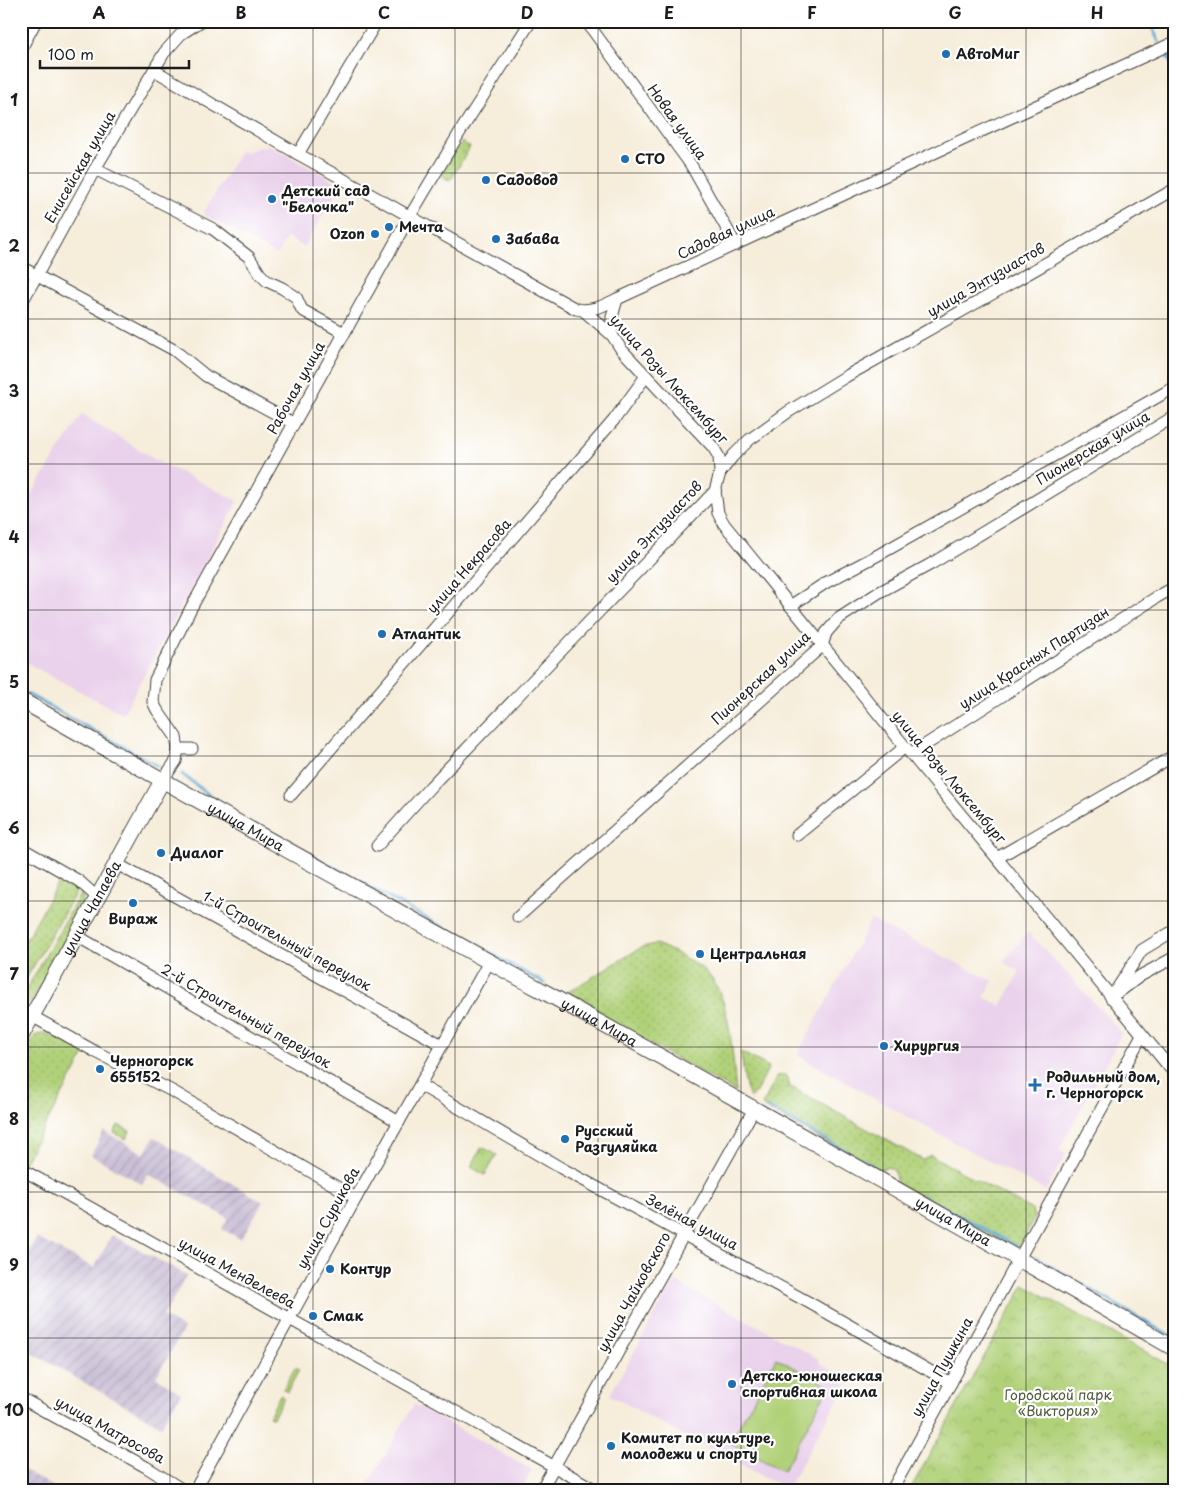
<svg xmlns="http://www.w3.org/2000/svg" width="1196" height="1511" viewBox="0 0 1196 1511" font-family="'Playpen Sans',sans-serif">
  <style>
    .built { fill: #ead1ec }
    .industrial { fill: url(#industrial-furrows) }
    .grass { fill: url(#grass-dots); stroke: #66764a }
    .park { fill: url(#park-crowns); stroke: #66764a }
    .pitch { fill: #b1d179; stroke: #66764a }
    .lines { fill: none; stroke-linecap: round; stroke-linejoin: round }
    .stream { stroke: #60a7d6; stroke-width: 3 }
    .street-casing { stroke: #3d3b38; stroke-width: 13 }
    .secondary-casing { stroke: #3d3b38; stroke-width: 17 }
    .street { stroke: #fff; stroke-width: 11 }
    .secondary { stroke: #fff; stroke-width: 15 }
    .grid { fill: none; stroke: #1c1c1c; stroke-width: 1; stroke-opacity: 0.55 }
    .poi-dot { fill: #1f6fb2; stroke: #fff; stroke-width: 2 }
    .labels { text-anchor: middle; stroke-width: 4.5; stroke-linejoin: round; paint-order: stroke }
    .poi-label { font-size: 14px; font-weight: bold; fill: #1c1c1c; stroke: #fff; text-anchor: start }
    .street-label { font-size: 14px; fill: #1c1c1c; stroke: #fff }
    .park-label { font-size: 14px; fill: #505b3d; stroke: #fff }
    .neatline { fill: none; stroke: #1c1c1c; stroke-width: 2 }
    .grid-label { font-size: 16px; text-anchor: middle; font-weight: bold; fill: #1c1c1c }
  </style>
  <defs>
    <pattern id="industrial-furrows" width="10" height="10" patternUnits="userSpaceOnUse" patternTransform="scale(1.25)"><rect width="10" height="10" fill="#cabfd6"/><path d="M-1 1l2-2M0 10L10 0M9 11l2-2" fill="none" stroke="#ada4b7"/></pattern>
    <pattern id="grass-dots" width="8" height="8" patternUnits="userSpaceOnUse" patternTransform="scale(1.25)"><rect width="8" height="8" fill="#b1d179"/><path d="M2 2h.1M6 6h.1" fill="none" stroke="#98b368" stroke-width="1.8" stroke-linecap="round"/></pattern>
    <pattern id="park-crowns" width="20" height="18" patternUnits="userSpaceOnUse" patternTransform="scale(1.25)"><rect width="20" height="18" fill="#b1d179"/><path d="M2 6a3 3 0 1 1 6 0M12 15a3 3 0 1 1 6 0" fill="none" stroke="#98b368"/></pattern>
  </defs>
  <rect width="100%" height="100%" fill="#fff"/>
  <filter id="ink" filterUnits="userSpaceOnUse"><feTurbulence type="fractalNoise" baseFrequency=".02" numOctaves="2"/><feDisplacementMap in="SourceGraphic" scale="10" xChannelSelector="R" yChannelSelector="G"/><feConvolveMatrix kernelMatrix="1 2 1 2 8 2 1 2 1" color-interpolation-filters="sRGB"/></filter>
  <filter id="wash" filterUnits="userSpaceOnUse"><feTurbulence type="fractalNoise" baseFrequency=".0096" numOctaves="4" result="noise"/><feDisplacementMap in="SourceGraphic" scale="20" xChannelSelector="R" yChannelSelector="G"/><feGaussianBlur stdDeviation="1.12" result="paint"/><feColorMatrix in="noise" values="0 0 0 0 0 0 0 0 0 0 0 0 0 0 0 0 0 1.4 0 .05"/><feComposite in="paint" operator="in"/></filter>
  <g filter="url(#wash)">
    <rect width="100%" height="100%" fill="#f6edda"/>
    <g class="built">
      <path d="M268 145 341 185 304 247 287 237 277 255 203 214 240 151 245 152Z"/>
      <path d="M82 414 157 461 238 501 123 714 36 668 21 659V536L28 525 21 517V511Z"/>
      <path d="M871 920 993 981 984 997 1001 1006 1020 971 1003 962 1028 932 1122 1033 1059 1150 1066 1154 1046 1191 944 1137 797 1055Z"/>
      <path d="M674 1281 819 1359V1362L849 1380 787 1489 668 1427 610 1395Z"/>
      <path d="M414 1404 532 1470 521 1490H365Z"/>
    </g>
    <g class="industrial">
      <path d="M104 1131 144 1154 154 1137 263 1202 241 1239 222 1229 228 1218 148 1174 142 1184 91 1155Z"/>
      <path d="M112 1235 187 1275 163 1316 184 1329 156 1377 181 1393 161 1426 21 1347V1265L37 1238 94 1268Z"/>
      <path d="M21 1468 59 1490H21Z"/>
    </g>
    <g class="grass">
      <path d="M462 142 470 147 452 178 448 180 445 178 442 174 445 166Z"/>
      <path d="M61 877 79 887 21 988V949Z"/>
      <path d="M82 891 84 906 83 912 32 1001 26 1005 21 1002V999Z"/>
      <path d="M656 944C669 949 696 962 706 972 732 997 732 1057 736 1092L563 995 642 947Z"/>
      <path d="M44 1033 65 1040 86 1052 23 1165 21 1164V1057L34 1036Z"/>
      <path d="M741 1052 769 1067 755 1094 750 1098 745 1083Z"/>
      <path d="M786 1075 789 1086 923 1160 930 1155 1032 1210 1034 1217 1033 1220 1018 1250 897 1184 894 1170 888 1167 875 1170 762 1106 777 1076Z"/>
      <path d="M295 1368 299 1370 287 1392 283 1389Z"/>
      <path d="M280 1395 284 1397 273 1418 269 1416Z"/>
    </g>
    <g class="park">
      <path d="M118 1125 130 1131 126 1139 114 1133Z"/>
      <path d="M482 1147 497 1155 485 1175 471 1167Z"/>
      <path d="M1024 1285 1175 1368V1490H910Z"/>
    </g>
    <path class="pitch" d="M776 1358 829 1386 783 1471 730 1443Z"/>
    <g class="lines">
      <g class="stream">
        <path d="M1149 21 1159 42"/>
        <path d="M1166 54 1171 63"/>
        <path d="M27 694 158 766"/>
        <path d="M182 774 222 805"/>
        <path d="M282 839 544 983"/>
        <path d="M769 1108 873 1166"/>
        <path d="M922 1196 1017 1246"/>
        <path d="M1036 1258 1175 1339"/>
      </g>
    </g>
  </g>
  <g filter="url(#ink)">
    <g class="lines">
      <g class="street-casing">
        <g id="street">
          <path d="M586 21 691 165 736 245"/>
          <path d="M21 49 36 21"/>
          <path d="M154 70 298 154 576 309C591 312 603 306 617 299L1175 42"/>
          <path d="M298 154 377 21"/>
          <path d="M95 169 213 229 249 257 260 274 267 281 282 288 296 297 302 310 344 333"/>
          <path d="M21 267 174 350 206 376 293 423"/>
          <path d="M21 304 95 169 164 53 181 34 201 21"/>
          <path d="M584 311 612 335 621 349 713 447 719 457 720 473"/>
          <path d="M612 335V317L617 299"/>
          <path d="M715 491 718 513 724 524 911 754 1175 1074"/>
          <path d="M790 606 827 582 880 554 1175 387"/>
          <path d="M178 749H192"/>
          <path d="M911 754 1157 597 1175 587"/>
          <path d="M162 781 176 761 178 749 176 737 157 710 153 702 155 680 191 608 407 221 460 132 531 21"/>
          <path d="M291 795 614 420 646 376"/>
          <path d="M797 835 905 747"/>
          <path d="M377 846 431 786 715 491 720 473 733 456 749 440 788 412 845 377 1022 277 1175 189"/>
          <path d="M21 848 79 881 98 898"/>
          <path d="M997 858 1175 755"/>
          <path d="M117 864 442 1045"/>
          <path d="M518 917 822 646 826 633 838 619 878 593 931 564 1175 416"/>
          <path d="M77 936 399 1122"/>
          <path d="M1119 992 1140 976 1175 957"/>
          <path d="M1111 998 1142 950 1175 930"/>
          <path d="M21 1010 96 1052 174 1092 356 1198"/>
          <path d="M420 1085 561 1168 808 1302 951 1383"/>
          <path d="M21 1169 596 1490"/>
          <path d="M21 1398 146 1467 183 1490"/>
          <path d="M195 1490 356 1198 489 962"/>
          <path d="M541 1490 754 1109"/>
          <path d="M892 1490 1142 1035"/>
        </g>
      </g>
      <g class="secondary-casing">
        <g id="secondary">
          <path id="s1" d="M21 700C196 800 373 898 550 995 759 1111 968 1229 1175 1349"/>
          <path id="s2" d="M21 1036 162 781"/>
        </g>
      </g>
      <use href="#street" class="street"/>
      <use href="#secondary" class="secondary"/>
    </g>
  </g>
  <path class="grid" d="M170 21V1490M313 21V1490M455 21V1490M598 21V1490M741 21V1490M883 21V1490M1026 21V1490M21 173H1175M21 319H1175M21 464H1175M21 610H1175M21 756H1175M21 901H1175M21 1047H1175M21 1192H1175M21 1338H1175"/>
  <g class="poi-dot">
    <circle cx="946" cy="54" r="5"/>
    <circle cx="625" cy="159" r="5"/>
    <circle cx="486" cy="180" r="5"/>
    <circle cx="272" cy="199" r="5"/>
    <circle cx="389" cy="227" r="5"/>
    <circle cx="375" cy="234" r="5"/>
    <circle cx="496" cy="239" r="5"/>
    <circle cx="382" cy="634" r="5"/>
    <circle cx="161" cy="853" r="5"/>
    <circle cx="133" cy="903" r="5"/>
    <circle cx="700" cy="954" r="5"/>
    <circle cx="884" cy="1046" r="5"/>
    <circle cx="100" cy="1069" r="5"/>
    <path d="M1032.5 1077.5h5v5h5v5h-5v5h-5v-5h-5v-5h5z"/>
    <circle cx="565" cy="1139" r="5"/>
    <circle cx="330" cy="1269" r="5"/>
    <circle cx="313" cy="1316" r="5"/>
    <circle cx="732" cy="1384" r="5"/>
    <circle cx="611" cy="1446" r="5"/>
  </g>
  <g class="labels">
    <g class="poi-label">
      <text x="956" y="59">АвтоМиг</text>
      <text x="635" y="164">СТО</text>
      <text x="496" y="185">Садовод</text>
      <text x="282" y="196">Детский сад<tspan x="282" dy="16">"Белочка"</tspan></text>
      <text x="399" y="232">Мечта</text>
      <text x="365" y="239" text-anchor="end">Ozon</text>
      <text x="506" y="244">Забава</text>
      <text x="392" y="639">Атлантик</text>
      <text x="171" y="858">Диалог</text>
      <text x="133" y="924" text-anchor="middle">Вираж</text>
      <text x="710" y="959">Центральная</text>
      <text x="894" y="1051">Хирургия</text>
      <text x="110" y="1066">Черногорск<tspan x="110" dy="16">655152</tspan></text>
      <text x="1046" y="1082">Родильный дом,<tspan x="1046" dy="16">г. Черногорск</tspan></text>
      <text x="575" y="1136">Русский<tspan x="575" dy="16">Разгуляйка</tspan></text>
      <text x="340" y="1274">Контур</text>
      <text x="323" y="1321">Смак</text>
      <text x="742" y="1381">Детско-юношеская<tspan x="742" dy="16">спортивная школа</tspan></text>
      <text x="621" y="1443">Комитет по культуре,<tspan x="621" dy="16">молодежи и спорту</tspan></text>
    </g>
    <g class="street-label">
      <text transform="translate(677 122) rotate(54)" y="5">Новая улица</text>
      <text transform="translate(80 167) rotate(-60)" y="5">Енисейская улица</text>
      <text transform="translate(726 233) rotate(-25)" y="5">Садовая улица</text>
      <text transform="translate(986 280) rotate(-30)" y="5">улица Энтузиастов</text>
      <text transform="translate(669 379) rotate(48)" y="5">улица Розы Люксембург</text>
      <text transform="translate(296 388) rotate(-61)" y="5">Рабочая улица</text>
      <text transform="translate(1093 448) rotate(-31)" y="5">Пионерская улица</text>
      <text transform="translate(654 532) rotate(-47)" y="5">улица Энтузиастов</text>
      <text transform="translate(469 566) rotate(-49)" y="5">улица Некрасова</text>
      <text transform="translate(1034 658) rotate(-33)" y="5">улица Красных Партизан</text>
      <text transform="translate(761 678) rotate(-43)" y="5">Пионерская улица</text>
      <text transform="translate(949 777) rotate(50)" y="5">улица Розы Люксембург</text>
      <text dy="5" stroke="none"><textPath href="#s1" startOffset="258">улица Мира</textPath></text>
      <text dy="5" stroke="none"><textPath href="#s2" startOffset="146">улица Чапаева</textPath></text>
      <text transform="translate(287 941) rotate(29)" y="5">1-й Строительный переулок</text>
      <text transform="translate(246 1016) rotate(30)" y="5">2-й Строительный переулок</text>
      <text dy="5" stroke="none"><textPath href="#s1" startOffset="662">улица Мира</textPath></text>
      <text transform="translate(328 1218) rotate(-61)" y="5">улица Сурикова</text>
      <text dy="5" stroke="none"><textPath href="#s1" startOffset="1068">улица Мира</textPath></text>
      <text transform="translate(692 1222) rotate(28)" y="5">Зелёная улица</text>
      <text transform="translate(237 1273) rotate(29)" y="5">улица Менделеева</text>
      <text transform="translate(634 1292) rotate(-61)" y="5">улица Чайковского</text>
      <text transform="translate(942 1367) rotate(-61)" y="5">улица Пушкина</text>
      <text transform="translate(110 1430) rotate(29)" y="5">улица Матросова</text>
    </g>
    <g class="park-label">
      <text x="1058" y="1400">Городской парк<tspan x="1058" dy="16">«Виктория»</tspan></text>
    </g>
  </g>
  <rect width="1196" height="1511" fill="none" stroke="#fff" stroke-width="55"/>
  <path d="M40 60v8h149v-8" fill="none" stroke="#1c1c1c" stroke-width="2.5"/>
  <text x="48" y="60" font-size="15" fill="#1c1c1c" stroke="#ffffff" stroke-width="4" paint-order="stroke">100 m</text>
  <rect x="28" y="28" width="1140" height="1456" class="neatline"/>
  <g class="grid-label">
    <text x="99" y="19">A</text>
    <text x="241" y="19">B</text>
    <text x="384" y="19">C</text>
    <text x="527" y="19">D</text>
    <text x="669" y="19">E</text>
    <text x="812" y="19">F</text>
    <text x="955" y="19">G</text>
    <text x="1097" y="19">H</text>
    <text x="14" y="106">1</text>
    <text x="14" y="252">2</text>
    <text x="14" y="397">3</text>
    <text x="14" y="543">4</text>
    <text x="14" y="688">5</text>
    <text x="14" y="834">6</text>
    <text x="14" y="980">7</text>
    <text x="14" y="1125">8</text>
    <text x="14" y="1271">9</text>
    <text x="14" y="1416">10</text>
  </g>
</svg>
